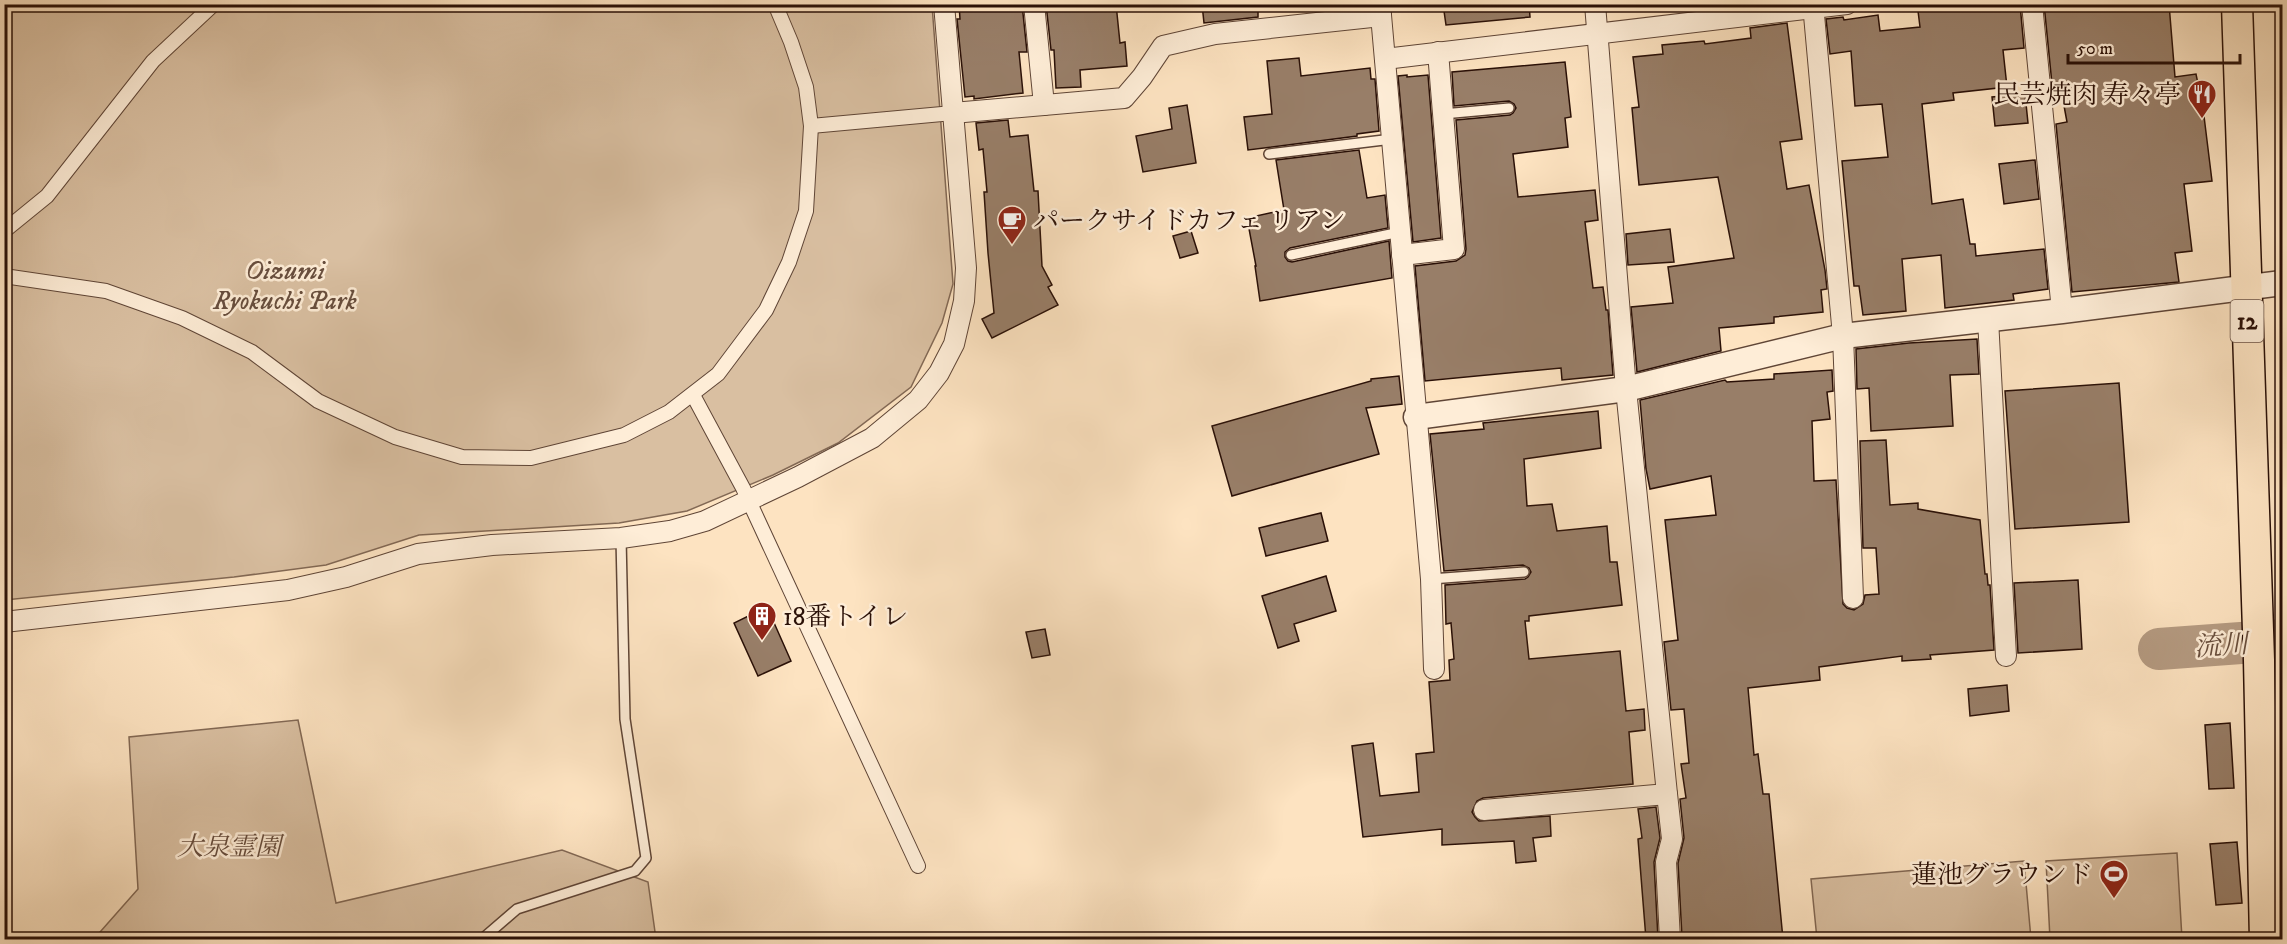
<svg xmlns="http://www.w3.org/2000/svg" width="2287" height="944" viewBox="0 0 2287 944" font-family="'IM FELL DW Pica','Noto Serif JP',serif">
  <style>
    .green { fill: #d9bfa1; stroke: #826854; stroke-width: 1.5 }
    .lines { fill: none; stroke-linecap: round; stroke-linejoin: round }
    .river { stroke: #b59b82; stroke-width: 42 }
    .building { fill: #987e68; stroke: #2a1007; stroke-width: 1.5 }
    .service-casing { stroke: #5f4536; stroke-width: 12 }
    .pedestrian-casing { stroke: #5f4536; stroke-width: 16 }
    .minor-casing { stroke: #5f4536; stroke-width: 22 }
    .tertiary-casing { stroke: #5f4536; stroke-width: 27 }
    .primary-casing { stroke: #2a1007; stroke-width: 33 }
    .service { stroke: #feedd7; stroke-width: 9 }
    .pedestrian { stroke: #feedd7; stroke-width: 14 }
    .minor { stroke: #feedd7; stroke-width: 20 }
    .tertiary { stroke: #feedd7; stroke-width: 24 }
    .primary { stroke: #fde3c1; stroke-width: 30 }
    .labels { text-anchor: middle; stroke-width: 5; stroke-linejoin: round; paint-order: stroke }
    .shield { fill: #feedd7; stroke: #6a5245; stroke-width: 1.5 }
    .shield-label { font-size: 24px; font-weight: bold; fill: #2a1007 }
    .poi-label { font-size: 26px; fill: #2a1007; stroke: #feedd7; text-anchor: end }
    .park-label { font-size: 26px; font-style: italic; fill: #674d3d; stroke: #feedd7 }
    .water-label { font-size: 27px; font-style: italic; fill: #694f3e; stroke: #feedd7 }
  </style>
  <rect width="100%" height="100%" fill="#fde3c1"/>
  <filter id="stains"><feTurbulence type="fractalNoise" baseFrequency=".00333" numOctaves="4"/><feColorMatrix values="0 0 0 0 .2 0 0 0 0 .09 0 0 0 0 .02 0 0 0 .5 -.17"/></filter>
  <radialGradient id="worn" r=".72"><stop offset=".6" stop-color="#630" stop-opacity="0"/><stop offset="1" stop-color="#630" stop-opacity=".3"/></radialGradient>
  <g class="green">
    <path d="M4 5H932L953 284 942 323 911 387 838 443 773 475 687 511 619 523 419 535 326 565 234 577 5 600Z"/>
    <path d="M298 720 336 903 562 850 648 882 656 939 93 940 138 889 129 737Z"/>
    <path d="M2177 853 2182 939H2050L2046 861Z"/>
    <path d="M2024 861 2031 939H1817L1811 879Z"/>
  </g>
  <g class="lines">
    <path class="river" d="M2159 649 2282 640"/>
  </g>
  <g class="building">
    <path d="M959 4H1022L1027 52H1019L1023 93 974 99V96L965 97 957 19H960Z"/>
    <path d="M1046 4H1116L1120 43 1125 42 1127 66 1080 70 1081 87 1056 88 1054 50H1051Z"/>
    <path d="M1202 4H1258V17L1204 23Z"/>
    <path d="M1443 4H1529L1530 17 1446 25Z"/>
    <path d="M1949 4H2020L2024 48 2003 50 2007 87 1953 93 1954 100 1922 104 1932 204 1963 199 1970 244H1975L1976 256 2044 249 2048 289 2013 294 2014 300 1945 308 1941 255 1902 259 1906 311 1863 315 1859 286H1854L1842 161 1888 157 1882 104 1855 106 1851 51 1830 54 1826 19 1843 17 1844 20 1878 15 1880 31 1920 27 1918 11 1949 7Z"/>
    <path d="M2044 4H2169L2175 77 2196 74 2203 108 2212 181 2184 184 2192 251 2175 253 2179 282 2072 292 2056 124 2067 122 2060 84H2052Z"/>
    <path d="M1787 23 1802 139 1780 142 1787 189 1809 185 1825 270 1827 289 1821 290 1823 312 1774 317V323L1719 328 1721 351 1637 372 1631 307 1673 303 1668 267 1734 258 1718 177 1639 185 1632 108 1639 107 1633 57 1663 54 1662 45 1704 41 1705 44 1751 38 1750 28Z"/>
    <path d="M1299 58 1301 76 1370 68 1371 79H1375L1379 131 1357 134V136L1248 150 1244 117 1272 114 1267 61Z"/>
    <path d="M1565 62 1571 117 1565 118 1568 147 1513 154 1518 197 1595 190 1598 220 1585 222 1593 288 1603 287 1606 310H1608L1613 375 1562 380 1561 368 1425 381 1415 266 1456 261 1465 255 1466 249 1456 120 1510 115 1513 113 1516 108 1514 104 1509 101 1454 106 1452 72Z"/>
    <path d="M1407 75V77L1428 75 1441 238 1413 242 1398 76Z"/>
    <path d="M2025 94 2028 123 1995 126 1992 97Z"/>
    <path d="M1187 105 1196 163 1143 172 1136 136 1172 129 1169 108Z"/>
    <path d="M1008 120 1010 137 1028 135 1034 191H1038L1042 266 1052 285 1048 287 1058 305 992 338 982 319 994 313 988 253 984 192H987L983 149 979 150 976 123Z"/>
    <path d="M1359 150 1367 198 1385 195 1388 228 1290 248 1285 252V257L1288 261 1292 262 1389 241 1392 278 1260 301 1255 266H1256L1247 218 1284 210 1276 160Z"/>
    <path d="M2035 160 2039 199 2004 204 1999 164Z"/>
    <path d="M1670 229 1674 262 1628 265 1626 234Z"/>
    <path d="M1191 231 1198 253 1180 258 1173 236Z"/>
    <path d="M1977 339 1979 374 1950 375 1953 426 1871 431 1869 388 1857 389 1856 349 1909 343Z"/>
    <path d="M1832 370 1833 391 1827 392 1830 419 1812 421 1814 481 1836 480 1843 604 1847 608 1854 610 1863 604 1865 595 1879 594 1876 548H1863L1860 441 1886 440 1890 505 1918 503V509L1980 520 1985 574H1987L1988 585H1990L1994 650 1930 655 1931 659 1902 661V656L1819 667 1820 680 1748 688 1754 755 1758 754 1763 794H1769L1783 939H1691V936L1682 937 1678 863 1684 838 1680 799 1686 798 1681 764 1689 763 1684 709 1671 710 1664 642 1678 640 1665 520 1716 515 1711 476 1650 489 1646 469 1640 400 1725 380 1727 382 1774 379V374Z"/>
    <path d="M1399 376 1402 404 1366 408 1379 454 1232 496 1212 426 1371 381V379Z"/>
    <path d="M2119 383 2129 522 2015 529 2005 391Z"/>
    <path d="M1598 411 1601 448 1524 459 1527 506 1552 504 1557 531 1607 526 1610 562H1617L1622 605 1529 616V621H1525L1529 659 1620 651 1626 711 1644 709 1645 730 1629 732 1633 784 1483 798 1477 801 1472 812 1475 817 1479 821 1550 816 1551 836 1533 838 1536 861 1516 863 1514 841 1442 845V829L1363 837 1352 746 1373 743 1380 796 1419 792 1416 754 1434 752 1429 682 1450 680 1449 660 1454 659 1451 623 1446 624 1445 585 1525 579 1528 577 1531 572 1529 568 1523 565 1444 571 1430 434 1484 429 1483 423Z"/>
    <path d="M1321 513 1328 541 1266 556 1259 528Z"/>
    <path d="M1326 576 1336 611 1294 624 1299 641 1278 648 1262 596Z"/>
    <path d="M2078 580 2082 649 2018 653 2014 583Z"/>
    <path d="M767 607 791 661 758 676 734 623Z"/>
    <path d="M1045 629 1050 655 1032 658 1026 632Z"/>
    <path d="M2007 685 2009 711 1970 716 1968 689Z"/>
    <path d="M2230 723 2234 788 2209 789 2205 725Z"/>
    <path d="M1656 807 1660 838 1654 862 1658 939H1646L1638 839 1642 838 1638 809Z"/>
    <path d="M2237 842 2242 903 2216 905 2210 844Z"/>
  </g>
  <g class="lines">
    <g class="service-casing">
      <g id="service">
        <path d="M1443 114 1509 108"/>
        <path d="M1269 154 1392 139"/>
        <path d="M1291 255 1400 232"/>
        <path d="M1431 579 1524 572"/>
        <path d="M481 940 517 909 635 871 646 858 625 719 621 538"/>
      </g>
    </g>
    <g class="pedestrian-casing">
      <g id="pedestrian">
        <path d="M811 126 953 113"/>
        <path d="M4 231 47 196 153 61 214 4"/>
        <path d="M4 276 106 291 182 318 252 352 318 401 395 437 462 457 531 458 624 435 669 412 718 374 766 310 789 262 806 211 811 126 806 87 791 42 775 4"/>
        <path d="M693 395 743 488 918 866"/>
      </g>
    </g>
    <g class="minor-casing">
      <g id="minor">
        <path d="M1034 4 1044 105"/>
        <path d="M1380 4 1431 579 1434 669"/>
        <path d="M1813 4 1843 336 1853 598"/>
        <path d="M2032 4 2062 311"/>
        <path d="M1385 59 1847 4"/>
        <path d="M953 113 1124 98 1142 77 1163 46 1215 34 1381 16"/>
        <path d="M1402 255 1454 249 1438 52"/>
        <path d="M1988 319 2006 656"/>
        <path d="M4 622 288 590 346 577 418 554 492 545 621 538 670 531 705 521 798 477 872 438 918 400 939 373 954 344 964 301 966 268 944 4"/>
        <path d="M2259 752 2282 750"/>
        <path d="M1667 794 1672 839 1666 862 1670 940"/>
        <path d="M1484 810 1667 794 1626 389 1595 4"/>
      </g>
    </g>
    <g class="tertiary-casing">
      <path id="tertiary" d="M1416 417 1626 389 1843 336 2062 311 2282 283"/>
    </g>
    <g class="primary-casing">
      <path id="primary" d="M2237 4 2259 660 2265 940"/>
    </g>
    <use href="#service" class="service"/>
    <use href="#pedestrian" class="pedestrian"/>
    <use href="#minor" class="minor"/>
    <use href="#tertiary" class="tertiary"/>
    <use href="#primary" class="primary"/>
  </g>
  <defs>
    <g id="restaurant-pin" transform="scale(1.5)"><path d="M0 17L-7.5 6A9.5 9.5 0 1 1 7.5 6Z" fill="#8f2418" stroke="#feedd7"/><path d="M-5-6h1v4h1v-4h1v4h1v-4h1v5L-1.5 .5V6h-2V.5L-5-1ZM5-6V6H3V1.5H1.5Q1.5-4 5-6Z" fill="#fff"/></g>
    <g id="cafe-pin" transform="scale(1.5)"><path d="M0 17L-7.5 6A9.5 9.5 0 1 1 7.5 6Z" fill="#8f2418" stroke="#feedd7"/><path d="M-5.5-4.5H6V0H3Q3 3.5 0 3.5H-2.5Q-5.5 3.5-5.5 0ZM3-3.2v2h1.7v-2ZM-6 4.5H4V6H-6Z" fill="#fff"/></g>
    <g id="building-pin" transform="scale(1.5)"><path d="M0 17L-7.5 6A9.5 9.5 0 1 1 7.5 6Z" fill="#8f2418" stroke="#feedd7"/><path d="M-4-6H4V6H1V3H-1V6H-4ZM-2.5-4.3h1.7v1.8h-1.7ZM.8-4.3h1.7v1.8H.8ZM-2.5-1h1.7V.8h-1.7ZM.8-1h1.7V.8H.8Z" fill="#fff"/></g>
    <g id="stadium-pin" transform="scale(1.5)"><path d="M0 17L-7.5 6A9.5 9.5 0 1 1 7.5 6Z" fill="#8f2418" stroke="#feedd7"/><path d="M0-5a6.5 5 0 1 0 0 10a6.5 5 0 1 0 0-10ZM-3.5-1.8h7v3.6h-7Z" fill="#fff"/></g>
  </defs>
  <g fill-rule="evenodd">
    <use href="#restaurant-pin" x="2202" y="94"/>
    <use href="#cafe-pin" x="1012" y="220"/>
    <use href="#building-pin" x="762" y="616"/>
    <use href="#stadium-pin" x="2114" y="874"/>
  </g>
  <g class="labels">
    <rect class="shield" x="2230.5" y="300" width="33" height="42" rx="4.5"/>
    <g class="shield-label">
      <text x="2247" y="329">12</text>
    </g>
    <g class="poi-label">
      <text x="2181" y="103">民芸焼肉 寿々亭</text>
      <text x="1033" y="229" text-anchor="start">パークサイドカフェ リアン</text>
      <text x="783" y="625" text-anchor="start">18番トイレ</text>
      <text x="2093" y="883">蓮池グラウンド</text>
    </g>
    <g class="park-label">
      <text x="285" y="279">Oizumi<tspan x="285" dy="30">Ryokuchi Park</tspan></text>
      <text x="229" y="855">大泉霊園</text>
    </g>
    <g class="water-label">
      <text transform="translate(2221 645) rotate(-4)" y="9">流川</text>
    </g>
  </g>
  <rect width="2287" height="944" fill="none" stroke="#fde3c1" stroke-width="24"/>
  <rect x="6" y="6" width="2275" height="932" fill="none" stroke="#2a1007" stroke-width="3"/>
  <rect x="12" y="12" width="2263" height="920" fill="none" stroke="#2a1007" stroke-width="1.5"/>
  <path d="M2068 54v9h172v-9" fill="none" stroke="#2a1007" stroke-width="3"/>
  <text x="2077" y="54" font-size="18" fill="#2a1007" stroke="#feedd7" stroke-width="4.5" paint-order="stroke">50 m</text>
  <rect width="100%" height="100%" filter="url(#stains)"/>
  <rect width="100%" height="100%" fill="url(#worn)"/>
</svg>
